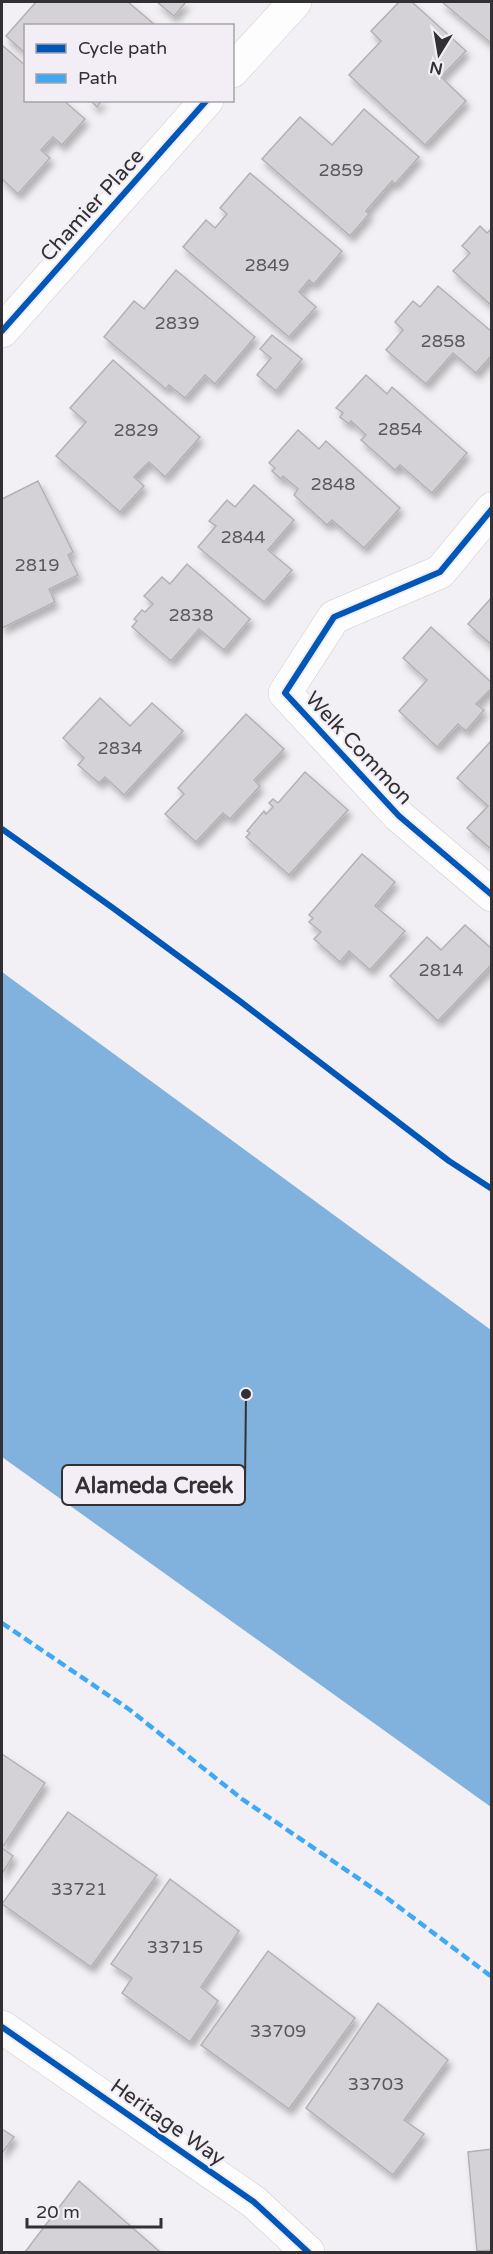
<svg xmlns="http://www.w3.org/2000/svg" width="493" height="2254" viewBox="0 0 493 2254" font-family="'Varela Round',sans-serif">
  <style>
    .water { fill: #80b2dd }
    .building { fill: #d4d2d6; stroke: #b3b1b4; stroke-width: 1.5; filter: url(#shadow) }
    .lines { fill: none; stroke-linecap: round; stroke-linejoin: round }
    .minor-casing { stroke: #cecccf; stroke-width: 34 }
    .minor { stroke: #fdfdfd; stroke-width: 33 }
    .quiet { stroke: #3fa9f5; stroke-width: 4.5; stroke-dasharray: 9 4.5; stroke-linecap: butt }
    .cycleway-casing { stroke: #f3eef6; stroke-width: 10 }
    .cycleway { stroke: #0057b8; stroke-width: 6 }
    .labels { text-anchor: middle; stroke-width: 4.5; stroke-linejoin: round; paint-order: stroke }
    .number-label { font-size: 18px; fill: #5a585c }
    .street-label { font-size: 21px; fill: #323033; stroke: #f3eef6 }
    .leader { fill: none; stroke: #323033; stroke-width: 2 }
    .callout-dot { fill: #323033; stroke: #f3eef6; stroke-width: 2 }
    .callout { fill: #f3eef6; stroke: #323033; stroke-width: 2 }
    .callout-label { font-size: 22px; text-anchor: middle; font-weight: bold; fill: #323033 }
  </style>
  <defs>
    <filter id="shadow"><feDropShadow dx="3.5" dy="6" stdDeviation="3" flood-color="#0004"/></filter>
  </defs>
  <rect width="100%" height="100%" fill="#f2f0f4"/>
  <path class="water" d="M2 972 491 1330V1807L2 1457Z"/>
  <g class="building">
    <path d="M36 2H128L155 25 26 26V54L6 36Z"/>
    <path d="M157 2H186L174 16Z"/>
    <path d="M399 2H412L466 51 441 77 466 101 425 145 349 75 381 41 371 31Z"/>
    <path d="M442 2H492V44Z"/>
    <path d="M2 45 26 66V100H63L85 119 62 145 53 137 41 150 50 158 18 194 2 179Z"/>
    <path d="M90 100H102L97 107Z"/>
    <path d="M364 109 419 157 395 184 392 181 366 211 369 214 350 236 262 159 300 117 332 145Z"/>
    <path d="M250 173 342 251 314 284 309 280 299 292 316 307 289 337 183 247 206 220 215 228 227 214 220 208Z"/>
    <path d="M480 226 487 233 492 228V306L453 271 470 253 462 246Z"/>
    <path d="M176 270 255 337 215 384 205 375 185 398 169 385 166 389 104 337 134 301 144 309Z"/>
    <path d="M438 286 492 332V355L476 373 453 353 426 384 386 350 403 330 395 322 413 301 420 307Z"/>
    <path d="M272 335 302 359 276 391 257 375 271 358 260 349Z"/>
    <path d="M113 360 200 437 165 477 149 462 134 477 144 486 120 512 56 456 86 422 70 408Z"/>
    <path d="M366 375 387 394 392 387 467 453 432 493 400 465 395 470 361 440 366 435 351 421 349 424 340 417 343 413 336 408Z"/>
    <path d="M298 430 319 449 326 441 400 508 364 548 332 520 327 525 294 495 298 489 283 476 281 479 272 471 275 468 269 463Z"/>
    <path d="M38 481 73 552 68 555 78 575 49 589 55 602 2 628V499Z"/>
    <path d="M254 485 294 520 268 550 292 570 264 602 198 547 216 526 209 521 227 500 235 507Z"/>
    <path d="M187 564 250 619 224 650 199 629 171 661 132 627 137 621 134 619 142 610 145 612 153 604 144 596 162 577 170 584Z"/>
    <path d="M492 597V645L468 624Z"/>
    <path d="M431 627 492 683V688L476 704 484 710 466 731 458 724 437 747 399 711 427 680 403 658Z"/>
    <path d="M100 698 130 726 152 703 183 731 124 795 105 777 99 783 78 765 84 758 63 738Z"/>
    <path d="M246 714 284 749 254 780 260 786 230 819 223 813 196 842 165 814 184 794 178 788Z"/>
    <path d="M492 740V850L467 828 488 806 457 778Z"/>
    <path d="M305 772 348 810 289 875 246 837 250 833 247 831 264 811 266 814 273 807 269 803 273 799 278 803Z"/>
    <path d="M362 854 395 882 375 906 405 931 370 970 349 951 340 962 314 939 321 932 309 922 313 918 309 915Z"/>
    <path d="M465 925 492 949V964L438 1021 390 976 427 937 441 950Z"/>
    <path d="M2 1754 45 1783 2 1848 13 1856 2 1874Z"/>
    <path d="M68 1812 157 1875 91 1967 2 1904Z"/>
    <path d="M170 1879 239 1931 201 1987 218 2001 190 2042 122 1993 132 1978 111 1964Z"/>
    <path d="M268 1951 355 2018 289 2109 201 2045Z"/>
    <path d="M378 2003 448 2060 404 2120 424 2134 393 2175 306 2108Z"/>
    <path d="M2 2129 14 2137 2 2153Z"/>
    <path d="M492 2149V2250L477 2251 468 2152Z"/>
    <path d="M79 2181 159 2251 158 2252H25Z"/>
  </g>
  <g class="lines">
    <g class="minor-casing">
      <g id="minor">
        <path d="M232 71 295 2"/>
        <path d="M2 331 207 100"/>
        <path d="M492 509 440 572 334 617 285 693 399 816 492 895"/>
        <path d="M2 2027 254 2202 308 2252"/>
      </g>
    </g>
    <use href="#minor" class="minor"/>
    <path class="quiet" d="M2 1623 130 1710 242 1799 387 1898 492 1977"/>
    <g class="cycleway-casing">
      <g id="cycleway">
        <path d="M2 331 207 100"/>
        <path d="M492 509 440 572 334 617 285 693 399 816 492 895"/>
        <path d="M2 829 113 908 241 1002 449 1161 492 1189"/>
        <path d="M2 2027 254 2202 308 2252"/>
      </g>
    </g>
    <use href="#cycleway" class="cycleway"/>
  </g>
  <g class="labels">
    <g class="number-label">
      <text x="341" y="176">2859</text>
      <text x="267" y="271">2849</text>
      <text x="177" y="329">2839</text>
      <text x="443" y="347">2858</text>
      <text x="400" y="435">2854</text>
      <text x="136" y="436">2829</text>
      <text x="333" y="490">2848</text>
      <text x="243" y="543">2844</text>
      <text x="37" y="571">2819</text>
      <text x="191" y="621">2838</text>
      <text x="120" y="754">2834</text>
      <text x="441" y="976">2814</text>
      <text x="79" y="1895">33721</text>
      <text x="175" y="1953">33715</text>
      <text x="278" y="2037">33709</text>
      <text x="376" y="2090">33703</text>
    </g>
    <g class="street-label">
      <text transform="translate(92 205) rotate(-48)" y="7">Chamier Place</text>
      <text transform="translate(359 748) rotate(47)" y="7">Welk Common</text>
      <text transform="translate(168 2122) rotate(35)" y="7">Heritage Way</text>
    </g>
  </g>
  <path class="leader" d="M246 1394L245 1485"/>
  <circle class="callout-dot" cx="246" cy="1394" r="6"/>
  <rect class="callout" x="62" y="1465" width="183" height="40" rx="6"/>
  <g class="callout-label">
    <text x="154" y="1493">Alameda Creek</text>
  </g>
  <rect width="493" height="2254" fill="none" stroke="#323033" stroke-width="6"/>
  <rect x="24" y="24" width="210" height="78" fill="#f3eef6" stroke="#a6a2a8" stroke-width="1.5"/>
  <rect x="36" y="44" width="30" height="9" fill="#0057b8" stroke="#a6a2a8" stroke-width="1.5"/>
  <text x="78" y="54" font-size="18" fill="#323033">Cycle path</text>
  <rect x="36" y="74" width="30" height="9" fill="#3fa9f5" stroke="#a6a2a8" stroke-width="1.5"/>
  <text x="78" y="84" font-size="18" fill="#323033">Path</text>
  <g transform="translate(439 54) rotate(191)" stroke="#f3eef6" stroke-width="4.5" paint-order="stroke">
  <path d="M0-4.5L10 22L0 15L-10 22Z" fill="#323033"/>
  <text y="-9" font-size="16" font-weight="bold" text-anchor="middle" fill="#323033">N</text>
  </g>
  <path d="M27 2218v9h134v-9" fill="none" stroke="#323033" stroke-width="3"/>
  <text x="36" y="2218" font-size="18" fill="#323033" stroke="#f3eef6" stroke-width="4.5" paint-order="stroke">20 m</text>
</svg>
